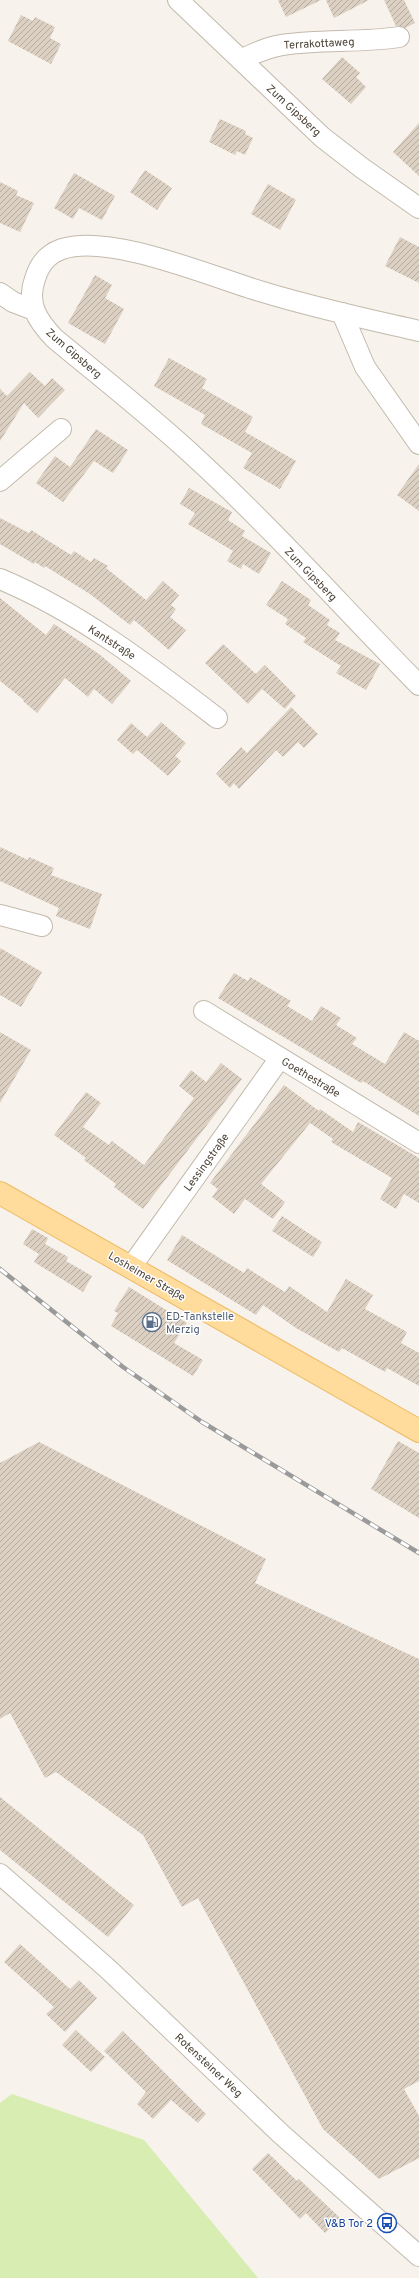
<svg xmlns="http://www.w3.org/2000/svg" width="419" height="2278" viewBox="0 0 419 2278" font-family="Overpass,sans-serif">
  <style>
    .green { fill: #d7edb2 }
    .building { fill: url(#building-hatch) }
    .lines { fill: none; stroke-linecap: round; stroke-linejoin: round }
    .minor-casing { stroke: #c3baad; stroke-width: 22 }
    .major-casing { stroke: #edba63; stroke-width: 24 }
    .minor { stroke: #fff; stroke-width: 20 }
    .major { stroke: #ffdc9c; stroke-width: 22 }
    .rail-casing { stroke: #9a9a9a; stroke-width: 4.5 }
    .rail { stroke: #fff; stroke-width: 3; stroke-dasharray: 9; stroke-linecap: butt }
    .labels { text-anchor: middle; stroke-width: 3; stroke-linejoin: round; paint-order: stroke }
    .street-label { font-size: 11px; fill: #4c4338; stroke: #fff }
    .service-label { font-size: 11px; fill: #4e5e75; stroke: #fff; text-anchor: start }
    .transit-label { font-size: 11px; fill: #164399; stroke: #fff; text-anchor: end }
  </style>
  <defs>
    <pattern id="building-hatch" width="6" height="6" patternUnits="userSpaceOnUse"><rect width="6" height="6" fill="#dcd0c3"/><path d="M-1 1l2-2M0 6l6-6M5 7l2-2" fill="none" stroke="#b5aa9f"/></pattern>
  </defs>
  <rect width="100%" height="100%" fill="#f7f2eb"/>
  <path class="green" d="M12 2094 144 2140 258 2278H0V2103Z"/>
  <g class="building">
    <path d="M278 0H321L286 17Z"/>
    <path d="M326 0H369L334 18Z"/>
    <path d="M384 0H404L415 23 405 28 396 26Z"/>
    <path d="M21 15 33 21 35 17 55 27 50 38 61 44 51 64 8 41Z"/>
    <path d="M342 57 360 73 356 77 366 87 351 104 322 79Z"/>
    <path d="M220 119 246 131 245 134 253 138 245 155 237 151 235 155 209 142Z"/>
    <path d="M419 123V176L393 152Z"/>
    <path d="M145 170 172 188 157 210 130 192Z"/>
    <path d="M74 173 115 196 102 220 79 208 73 219 54 208Z"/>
    <path d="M0 182 18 191 16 195 34 203 20 232 0 223Z"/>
    <path d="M268 184 296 200 280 230 251 214Z"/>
    <path d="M400 237 419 247V283L385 266Z"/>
    <path d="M95 275 112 285 105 298 124 309 105 344 68 323Z"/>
    <path d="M169 358 207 379 202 388 253 417 245 432 296 461 280 489 243 468 252 453 201 424 205 415 154 386Z"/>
    <path d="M30 372 45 386 52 378 65 390 38 418 24 403 0 441V389L7 396Z"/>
    <path d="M96 429 128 450 113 473 94 461 63 502 36 483 55 456 70 467Z"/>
    <path d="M419 464V511L397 495Z"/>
    <path d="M189 488 232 512 228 520 245 531 242 536 271 553 259 574 243 564 241 569 227 561 233 551 188 524 195 513 180 504Z"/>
    <path d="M0 518 29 533 31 530 71 555 74 551 91 562 94 558 108 566 106 568 146 600 163 581 179 595 171 605 176 609 170 617 186 630 169 650 134 620 130 625 90 594 45 566 44 568 35 562 34 564 0 544Z"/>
    <path d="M282 581 311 600 308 605 330 620 327 625 340 633 335 640 380 664 366 690 336 673 341 666 303 642 306 638 285 624 288 619 266 605Z"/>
    <path d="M0 598 46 635 54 624 99 654 131 681 112 704 94 689 88 697 65 678 37 713 23 701 24 700 0 681Z"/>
    <path d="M223 644 256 674 265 665 296 696 285 709 262 689 248 704 205 663Z"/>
    <path d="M291 707 318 734 304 748 298 742 283 757 276 750 239 789 234 783 230 788 216 774 241 747 247 753Z"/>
    <path d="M161 722 186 743 175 756 181 761 168 776 137 750 133 754 117 740 131 723 147 737Z"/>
    <path d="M0 847 28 860 29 857 54 868 51 875 102 894 90 929 56 916 59 908 0 881Z"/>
    <path d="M0 948 42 972 21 1007 0 995Z"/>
    <path d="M234 973 248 981 250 977 291 1001 287 1006 312 1021 321 1006 341 1018 336 1025 357 1038 352 1044 385 1064 404 1032 419 1041V1116L363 1081 361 1083 218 998Z"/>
    <path d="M0 1032 31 1050 0 1103Z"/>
    <path d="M221 1063 242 1079 143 1209 114 1187 116 1184 84 1160 86 1158 54 1135 86 1092 101 1103 83 1127 109 1145 112 1141 144 1165 194 1098 179 1086 191 1070 206 1082Z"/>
    <path d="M284 1085 319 1111 320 1109 353 1132 358 1122 419 1158V1203L404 1194 396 1209 380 1199 392 1178 331 1142 333 1139 310 1123 261 1184 285 1202 273 1219 245 1199 234 1214 212 1197 218 1189 210 1183Z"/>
    <path d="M282 1216 322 1242 313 1257 272 1231Z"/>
    <path d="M32 1229 48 1238 43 1248 45 1244 68 1257 66 1261 92 1276 83 1292 34 1262 39 1254 23 1244Z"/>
    <path d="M182 1235 244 1273 247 1268 285 1292 289 1286 327 1312 346 1279 373 1295 365 1309 407 1332 401 1343 419 1353V1386L387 1368 385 1372 342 1348 339 1352 296 1328 263 1305 256 1315 167 1260Z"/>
    <path d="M129 1287 187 1323 174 1343 203 1360 193 1376 111 1326 118 1313 114 1311Z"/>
    <path d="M398 1441 419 1453V1518L371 1489Z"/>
    <path d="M39 1442 266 1559 255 1583 419 1659V2081L404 2089 419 2116V2158L379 2179 323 2129 198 1898 182 1907 143 1835 56 1772 45 1778 10 1713 0 1719V1463Z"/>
    <path d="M0 1797 134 1905 108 1937 0 1850Z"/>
    <path d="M20 1944 70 1989 79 1980 97 1998 65 2032 46 2014 54 2007 4 1962Z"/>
    <path d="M76 2030 105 2057 91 2072 62 2045Z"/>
    <path d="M123 2031 206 2114 198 2123 171 2100 153 2119 137 2104 146 2092 104 2051Z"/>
    <path d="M268 2153 297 2181 299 2179 340 2218 325 2233 306 2213 300 2219 252 2169Z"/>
  </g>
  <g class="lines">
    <g class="minor-casing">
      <g id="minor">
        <path d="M178 0 322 137 362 168 419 208"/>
        <path d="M242 59C255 53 268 47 282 45 321 39 360 43 399 37"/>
        <path d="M0 293 13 302 34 310"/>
        <path d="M342 313 365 367 419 444"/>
        <path d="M419 331C367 319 315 308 263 292 214 278 111 233 62 249 47 254 39 265 35 279 26 304 38 321 54 338 102 378 152 417 198 460 275 531 345 610 419 685"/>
        <path d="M0 481 61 429"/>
        <path d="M0 579C79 612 149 666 217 718"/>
        <path d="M0 915 42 926"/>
        <path d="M204 1011 419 1143"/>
        <path d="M131 1267 280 1058"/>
        <path d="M0 1874 108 1969 281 2134 419 2256"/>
      </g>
    </g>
    <g class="major-casing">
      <path id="major" d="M0 1193 419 1431"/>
    </g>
    <use href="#minor" class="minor"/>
    <use href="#major" class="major"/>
    <g class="rail-casing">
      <path id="rail" d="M0 1269 123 1367 202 1422 419 1553"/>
    </g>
    <use href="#rail" class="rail"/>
  </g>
  <defs>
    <g id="fuel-ring" transform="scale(1)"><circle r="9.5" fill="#fff" stroke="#5c6f8a" stroke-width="1.5"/><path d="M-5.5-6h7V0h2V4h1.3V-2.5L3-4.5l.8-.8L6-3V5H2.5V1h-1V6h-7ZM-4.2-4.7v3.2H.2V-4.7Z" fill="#5c6f8a"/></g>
    <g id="bus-ring" transform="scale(1)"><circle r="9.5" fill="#fff" stroke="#1a4fb4" stroke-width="1.5"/><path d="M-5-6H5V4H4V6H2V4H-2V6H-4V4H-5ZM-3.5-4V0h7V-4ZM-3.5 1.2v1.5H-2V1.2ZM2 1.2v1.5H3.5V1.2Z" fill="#1a4fb4"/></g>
  </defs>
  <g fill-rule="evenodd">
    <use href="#fuel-ring" x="152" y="1322"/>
    <use href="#bus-ring" x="387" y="2223"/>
  </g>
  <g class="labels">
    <g class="street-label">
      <text transform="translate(319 43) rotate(-3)" y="4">Terrakottaweg</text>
      <text transform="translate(294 110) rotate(43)" y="4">Zum Gipsberg</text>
      <text transform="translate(74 353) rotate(41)" y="4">Zum Gipsberg</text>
      <text transform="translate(311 574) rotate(46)" y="4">Zum Gipsberg</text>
      <text transform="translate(112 642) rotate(33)" y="4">Kantstraße</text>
      <text transform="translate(311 1077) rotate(31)" y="4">Goethestraße</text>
      <text transform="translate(206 1162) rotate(-54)" y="4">Lessingstraße</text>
      <text transform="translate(147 1276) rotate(30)" y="4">Losheimer Straße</text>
      <text transform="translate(209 2065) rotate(43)" y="4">Rotensteiner Weg</text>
    </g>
    <g class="service-label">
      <text x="166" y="1320">ED-Tankstelle<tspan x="166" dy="13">Merzig</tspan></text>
    </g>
    <g class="transit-label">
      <text x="373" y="2227">V&amp;B Tor 2</text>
    </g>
  </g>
</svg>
